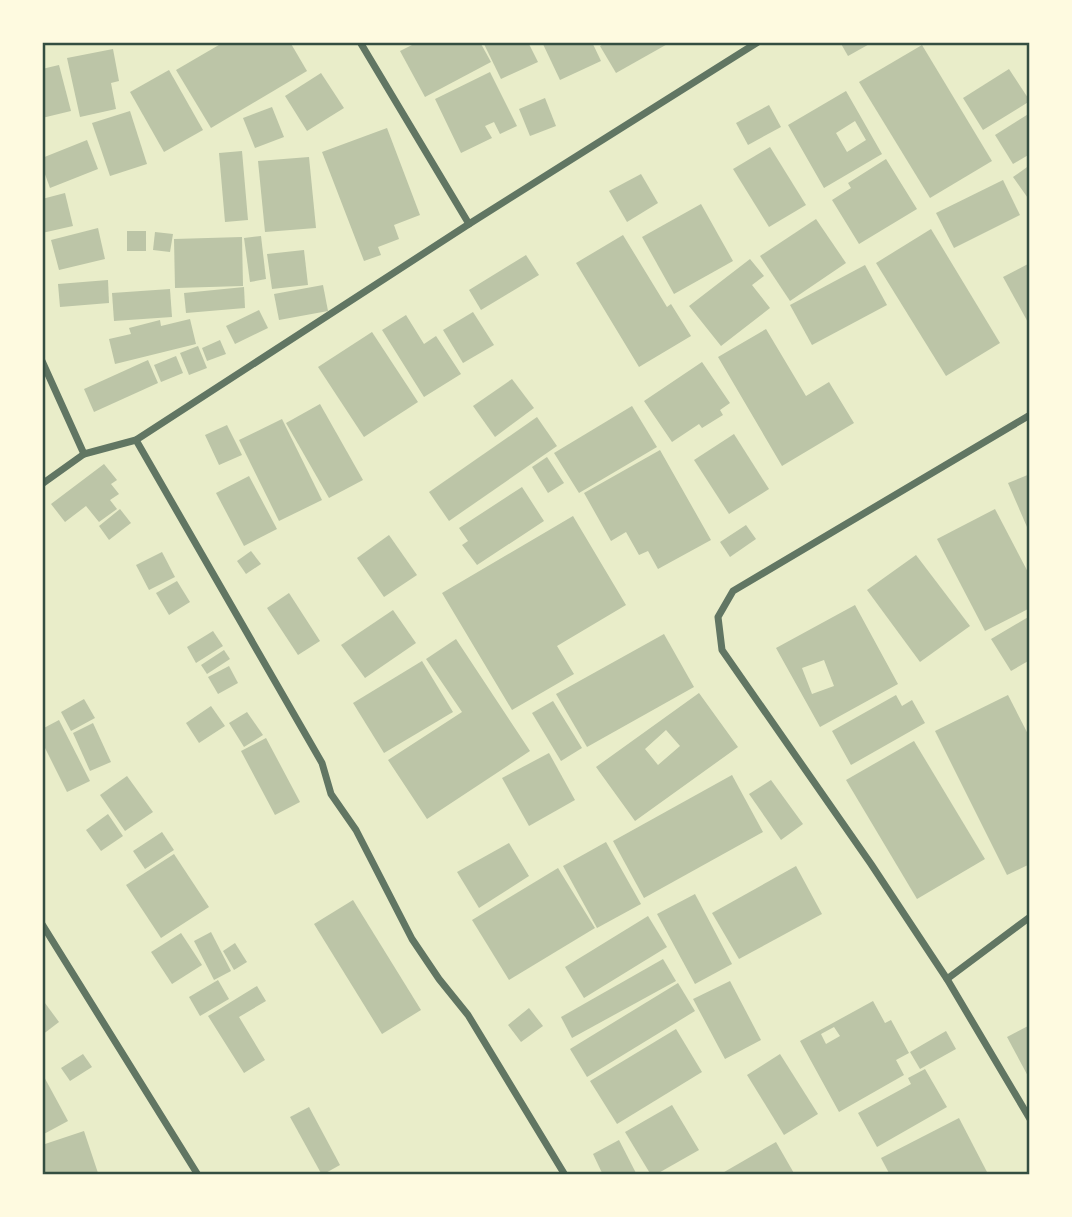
<svg xmlns="http://www.w3.org/2000/svg" width="1072" height="1217" viewBox="0 0 1072 1217" font-family="'Sofia Sans Condensed',sans-serif">
  <style>
    .building { fill: #bcc5a7; fill-rule: evenodd }
    .lines { fill: none; stroke-linecap: round; stroke-linejoin: round }
    .minor { stroke: #617663; stroke-width: 7 }
    .neatline { fill: none; stroke: #344e41; stroke-width: 2.5 }
  </style>
  <rect width="100%" height="100%" fill="#e9edc9"/>
  <g class="building">
    <path d="M224 42H290L307 71 211 128 176 70Z"/>
    <path d="M418 42H480L491 62 425 97 400 51Z"/>
    <path d="M483 42H528L538 62 501 79Z"/>
    <path d="M542 42H592L601 61 560 80Z"/>
    <path d="M607 42H671L616 73 600 46Z"/>
    <path d="M840 42H873L848 56Z"/>
    <path d="M922 45 992 161 930 198 859 82Z"/>
    <path d="M113 49 119 81 111 83 116 109 80 117 67 58Z"/>
    <path d="M59 65 71 111 42 118V69Z"/>
    <path d="M1009 69 1030 101 983 130 963 98Z"/>
    <path d="M169 70 203 130 164 152 130 92Z"/>
    <path d="M490 72 517 126 500 134 494 122 485 126 492 138 461 153 435 99Z"/>
    <path d="M321 73 344 108 307 131 285 96Z"/>
    <path d="M846 91 882 154 824 188 788 125ZM855 121 866 140 847 152 836 133Z"/>
    <path d="M545 98 556 126 530 136 519 109Z"/>
    <path d="M769 105 781 127 748 145 736 123Z"/>
    <path d="M272 107 284 137 255 148 243 118Z"/>
    <path d="M130 111 147 164 110 176 92 123Z"/>
    <path d="M1030 113V154L1013 164 995 135Z"/>
    <path d="M387 128 420 215 394 225 399 239 378 247 381 255 364 261 322 152Z"/>
    <path d="M87 140 98 169 50 188 42 166V158Z"/>
    <path d="M770 147 806 205 769 227 733 169Z"/>
    <path d="M242 151 248 220 225 222 219 153Z"/>
    <path d="M309 157 316 228 265 232 258 161Z"/>
    <path d="M886 159 917 209 859 244 832 200 851 188 848 183Z"/>
    <path d="M1030 165V201L1013 177Z"/>
    <path d="M641 174 658 203 627 222 609 191Z"/>
    <path d="M1003 180 1020 215 954 248 936 213Z"/>
    <path d="M65 193 73 226 42 233V199Z"/>
    <path d="M701 204 733 261 674 294 642 237Z"/>
    <path d="M816 219 846 263 790 301 760 256Z"/>
    <path d="M98 228 105 259 59 270 51 240Z"/>
    <path d="M931 229 1000 343 946 376 876 263Z"/>
    <rect x="127" y="231" width="19" height="20"/>
    <path d="M155 232 173 234 170 252 153 250Z"/>
    <path d="M623 235 667 307 671 304 691 336 639 367 576 263Z"/>
    <path d="M261 236 266 279 250 282 244 238Z"/>
    <path d="M242 237 243 286 175 288 174 239Z"/>
    <path d="M304 250 308 285 272 289 267 254Z"/>
    <path d="M526 255 539 275 481 310 469 290Z"/>
    <path d="M750 259 764 276 752 285 770 308 721 346 689 306Z"/>
    <path d="M1030 263V326L1003 277Z"/>
    <path d="M865 265 887 305 812 345 790 305Z"/>
    <path d="M108 280 109 303 60 307 58 284Z"/>
    <path d="M323 285 328 311 279 320 274 294Z"/>
    <path d="M244 287 245 308 186 313 184 293Z"/>
    <path d="M170 289 172 317 114 321 112 293Z"/>
    <path d="M259 310 268 328 235 344 226 326Z"/>
    <path d="M473 312 494 345 463 363 443 330Z"/>
    <path d="M406 315 424 344 436 336 461 374 424 397 382 330Z"/>
    <path d="M190 319 196 344 115 364 109 339 131 334 129 328 160 320 161 326Z"/>
    <path d="M766 329 806 396 829 382 854 423 782 466 718 357Z"/>
    <path d="M372 332 418 402 364 437 318 367Z"/>
    <path d="M220 340 226 354 207 361 202 348Z"/>
    <path d="M198 346 207 368 189 375 180 353Z"/>
    <path d="M176 356 183 373 161 382 154 365Z"/>
    <path d="M148 360 158 383 94 412 84 389Z"/>
    <path d="M702 362 730 403 720 410 723 415 702 428 699 424 672 442 644 401Z"/>
    <path d="M512 379 534 408 495 437 473 406Z"/>
    <path d="M320 404 363 480 329 498 286 423Z"/>
    <path d="M632 406 657 447 579 493 554 453Z"/>
    <path d="M537 417 557 446 449 521 429 492Z"/>
    <path d="M282 419 322 500 279 521 239 440Z"/>
    <path d="M227 425 242 455 219 465 205 435Z"/>
    <path d="M734 434 769 489 729 514 694 460Z"/>
    <path d="M660 450 711 540 658 569 648 551 639 555 626 532 611 541 584 493Z"/>
    <path d="M547 457 564 483 548 493 532 467Z"/>
    <path d="M104 464 117 480 111 484 119 494 110 500 117 509 99 522 86 506 65 522 51 504Z"/>
    <path d="M1030 474V534L1008 483Z"/>
    <path d="M249 476 277 529 244 546 216 493Z"/>
    <path d="M522 487 544 521 477 565 462 545 468 541 459 528Z"/>
    <path d="M120 509 131 523 109 540 99 526Z"/>
    <path d="M995 509 1030 576V608L985 631 937 539Z"/>
    <path d="M573 516 626 605 557 646 574 674 512 710 442 593Z"/>
    <path d="M746 525 756 539 730 557 720 542Z"/>
    <path d="M389 535 417 575 384 597 357 558Z"/>
    <path d="M251 551 261 564 246 574 237 561Z"/>
    <path d="M162 552 175 577 149 590 136 565Z"/>
    <path d="M916 555 970 626 920 662 867 590Z"/>
    <path d="M177 581 190 602 169 615 156 593Z"/>
    <path d="M289 593 320 641 298 655 267 608Z"/>
    <path d="M855 605 898 684 820 727 776 648ZM824 660 834 686 812 694 802 668Z"/>
    <path d="M393 610 416 643 365 678 341 645Z"/>
    <path d="M1030 616V660L1011 671 991 639Z"/>
    <path d="M213 631 223 646 196 663 187 647Z"/>
    <path d="M664 634 694 687 587 747 556 694Z"/>
    <path d="M456 639 530 751 427 819 388 760 462 712 426 659Z"/>
    <path d="M224 650 230 659 207 674 201 665Z"/>
    <path d="M422 661 453 712 384 753 353 703Z"/>
    <path d="M229 666 238 683 218 694 208 677Z"/>
    <path d="M699 693 738 747 635 821 596 767ZM666 730 680 746 658 765 645 749Z"/>
    <path d="M896 695 902 706 912 700 925 723 851 765 832 731Z"/>
    <path d="M1008 695 1030 738V864L1007 875 935 731Z"/>
    <path d="M84 699 95 718 71 731 61 712Z"/>
    <path d="M553 701 582 748 561 761 532 713Z"/>
    <path d="M211 706 225 726 199 743 186 723Z"/>
    <path d="M247 712 263 735 244 747 229 723Z"/>
    <path d="M59 720 90 781 67 792 42 742V729Z"/>
    <path d="M93 723 111 762 90 771 73 733Z"/>
    <path d="M266 738 300 802 275 815 241 751Z"/>
    <path d="M914 741 985 859 917 899 846 780Z"/>
    <path d="M549 753 575 800 529 826 502 778Z"/>
    <path d="M732 775 763 832 644 898 613 841Z"/>
    <path d="M127 776 153 812 125 831 100 795Z"/>
    <path d="M771 780 803 824 781 840 749 794Z"/>
    <path d="M108 814 123 836 101 851 86 830Z"/>
    <path d="M162 832 174 850 145 869 133 851Z"/>
    <path d="M606 842 641 904 597 928 563 866Z"/>
    <path d="M509 843 529 876 479 908 457 872Z"/>
    <path d="M174 854 209 907 161 938 126 885Z"/>
    <path d="M796 866 822 914 739 959 712 913Z"/>
    <path d="M558 868 595 928 509 980 472 920Z"/>
    <path d="M695 894 732 964 695 984 657 914Z"/>
    <path d="M353 900 421 1010 382 1034 314 924Z"/>
    <path d="M648 916 667 947 584 998 565 967Z"/>
    <path d="M211 932 231 971 214 980 194 941Z"/>
    <path d="M181 933 202 965 172 984 151 952Z"/>
    <path d="M235 943 247 962 234 970 223 951Z"/>
    <path d="M663 959 676 981 572 1038 561 1017Z"/>
    <path d="M218 980 229 999 200 1016 189 997Z"/>
    <path d="M730 981 761 1040 725 1059 693 999Z"/>
    <path d="M678 983 695 1011 587 1077 570 1049Z"/>
    <path d="M257 986 266 1001 239 1017 265 1060 244 1073 208 1016Z"/>
    <path d="M42 999 59 1022 42 1035Z"/>
    <path d="M873 1001 885 1023 891 1020 909 1053 896 1060 904 1075 839 1112 800 1041ZM834 1027 840 1036 826 1044 821 1034Z"/>
    <path d="M529 1008 543 1026 521 1042 508 1025Z"/>
    <path d="M1030 1025V1080L1007 1037Z"/>
    <path d="M676 1029 702 1072 617 1124 590 1081Z"/>
    <path d="M946 1031 956 1049 920 1069 910 1052Z"/>
    <path d="M83 1054 92 1067 70 1081 61 1068Z"/>
    <path d="M780 1054 818 1114 784 1135 747 1075Z"/>
    <path d="M925 1069 947 1107 877 1147 858 1113 911 1084 908 1078Z"/>
    <path d="M42 1073 68 1121 42 1135Z"/>
    <path d="M672 1105 699 1150 655 1175H651L625 1132Z"/>
    <path d="M309 1107 340 1165 322 1175 290 1117Z"/>
    <path d="M959 1118 987 1172 980 1175H890L881 1158Z"/>
    <path d="M84 1131 98 1173 91 1175H42V1145Z"/>
    <path d="M619 1140 637 1175H603L593 1154Z"/>
    <path d="M776 1142 795 1175H719Z"/>
  </g>
  <g class="lines">
    <g class="minor">
      <path d="M360 42 469 224"/>
      <path d="M42 361 84 454"/>
      <path d="M1030 415 733 591 718 617 722 650 871 864 947 979 1030 1119"/>
      <path d="M136 440 322 763 331 794 356 830 412 939 439 979 468 1015 565 1175"/>
      <path d="M42 484 84 454 136 440 469 224 758 42"/>
      <path d="M42 924 198 1175"/>
      <path d="M947 979 1030 917"/>
    </g>
  </g>
  <rect width="1072" height="1217" fill="none" stroke="#fefae0" stroke-width="88"/>
  <rect x="44" y="44" width="984" height="1129" class="neatline"/>
</svg>
